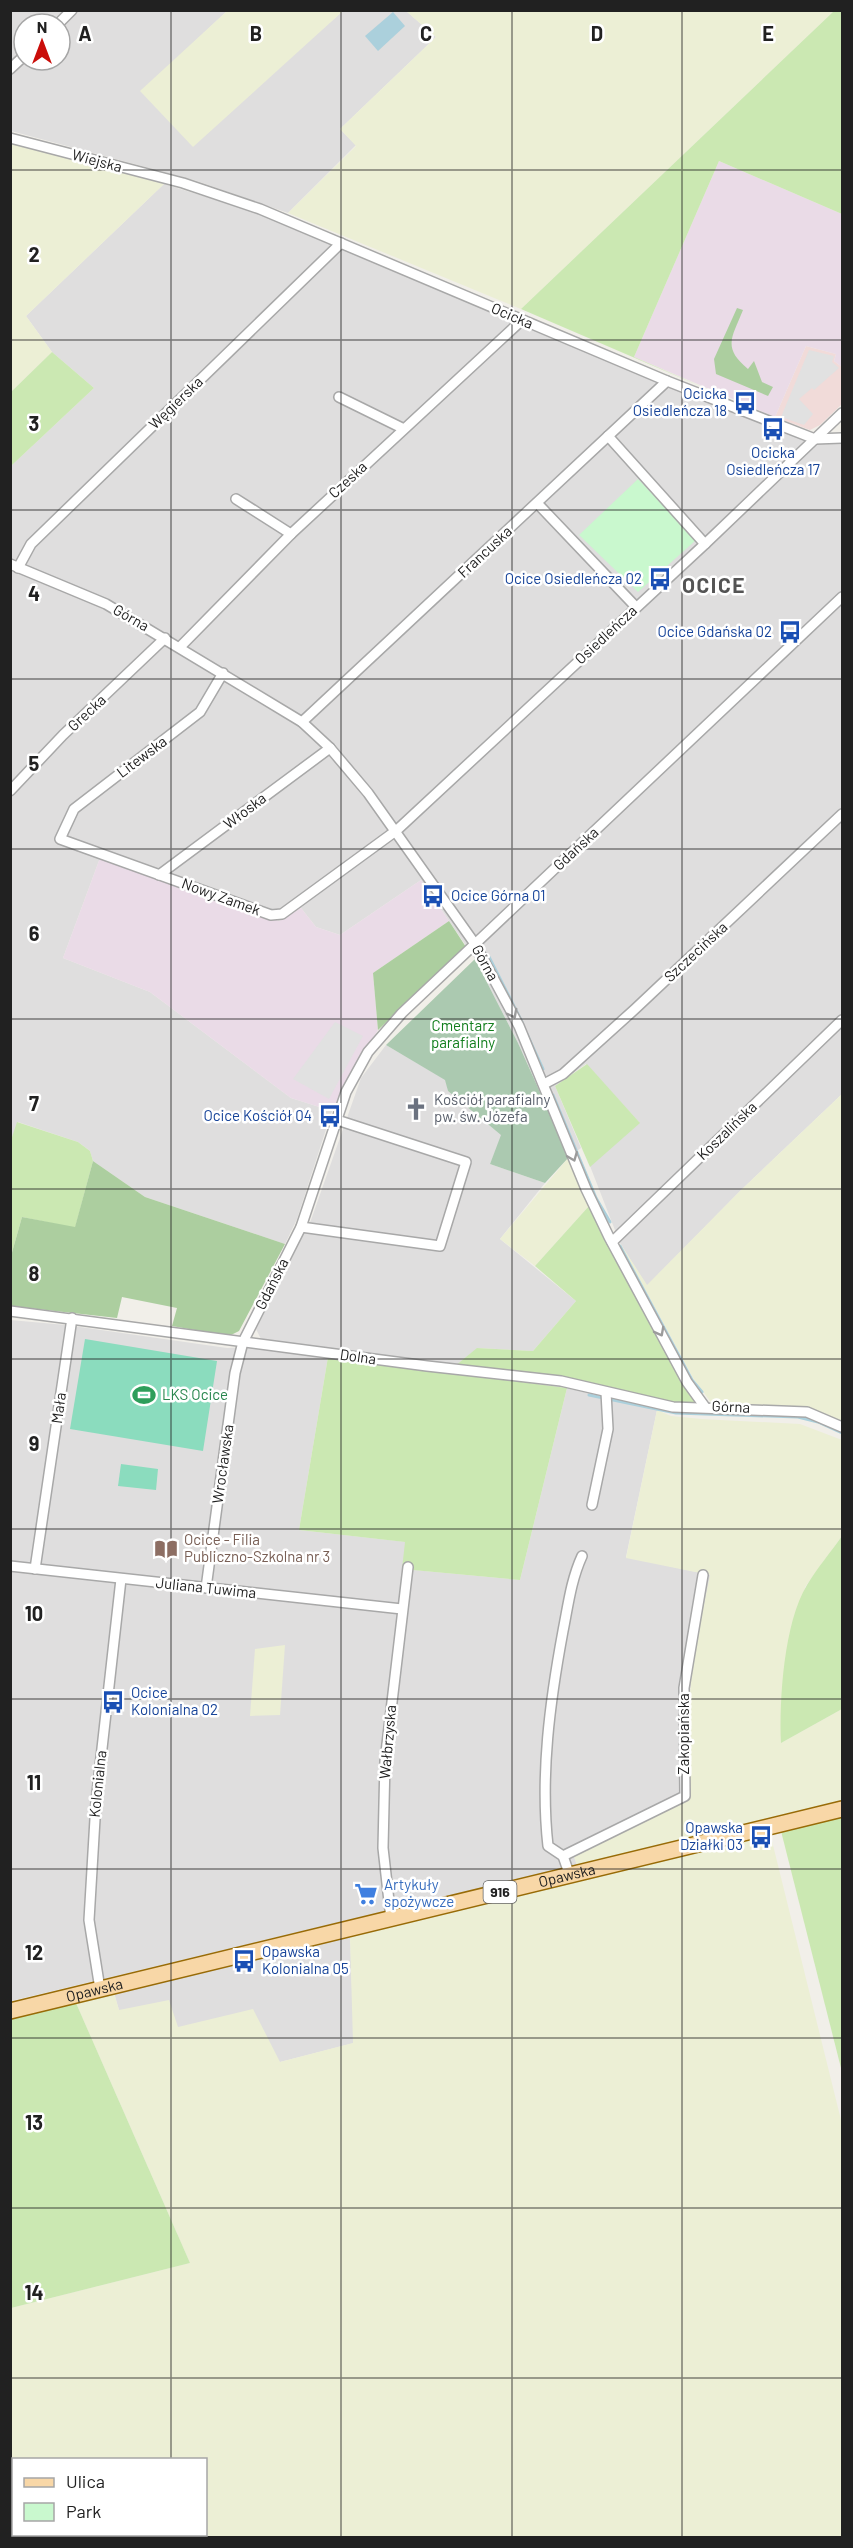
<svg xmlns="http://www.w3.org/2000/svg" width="853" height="2548" viewBox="0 0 853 2548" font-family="Barlow,sans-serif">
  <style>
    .residential { fill: #dfdede; fill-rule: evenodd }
    .commercial { fill: #f1dbd9 }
    .industrial { fill: #eadbe7 }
    .farmland { fill: #ecefd5; fill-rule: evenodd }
    .grass { fill: #cbe8b2 }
    .forest { fill: #acce9f }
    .cemetery { fill: #abc9b0 }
    .park { fill: #c9f8ce }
    .pitch { fill: #8bdcbe }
    .parking { fill: #e1e1e1 }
    .water { fill: #abd0dc }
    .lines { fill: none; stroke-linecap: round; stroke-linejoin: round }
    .stream { stroke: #abd0dc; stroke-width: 3 }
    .street-casing { stroke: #a8a8a8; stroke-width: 12 }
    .primary-casing { stroke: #986b07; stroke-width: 18 }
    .street { stroke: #fff; stroke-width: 9 }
    .primary { stroke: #f8d7a7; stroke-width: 15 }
    .oneway { stroke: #9b9b9b }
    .grid { fill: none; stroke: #212121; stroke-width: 1.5; stroke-opacity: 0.55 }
    .labels { text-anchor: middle; stroke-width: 5; stroke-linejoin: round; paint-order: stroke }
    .shield { fill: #fff; stroke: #646464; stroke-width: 1.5 }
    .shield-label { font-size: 14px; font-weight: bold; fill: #212121 }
    .street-label { font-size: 15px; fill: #212121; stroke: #fff }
    .transit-label { font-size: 15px; fill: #164399; stroke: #fff; text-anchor: end }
    .park-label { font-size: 15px; fill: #117e1c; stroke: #fff }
    .worship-label { font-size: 15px; fill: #5b616d; stroke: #fff; text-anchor: start }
    .leisure-label { font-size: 15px; fill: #27864d; stroke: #fff; text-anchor: start }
    .education-label { font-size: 15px; fill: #785e54; stroke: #fff; text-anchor: start }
    .shop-label { font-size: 15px; fill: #366cbe; stroke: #fff; text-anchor: start }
    .district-label { font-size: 21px; font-weight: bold; letter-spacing: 1.5px; fill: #545454; stroke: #fff }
    .grid-label { font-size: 20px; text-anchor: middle; font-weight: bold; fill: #212121; stroke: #fff; stroke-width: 5; stroke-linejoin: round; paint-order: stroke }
  </style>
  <rect width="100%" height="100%" fill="#f1efe9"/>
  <g class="residential">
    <path d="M11 11H227L193 43 274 71 343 11H406L436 37 340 129 356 145 288 213 194 180 11 131ZM24 24H60V60H24Z"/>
    <path d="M164 184 252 211 805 441H842V1094L740 1191 647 1286 620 1243 590 1166 639 1122 586 1064 555 1086 581 1148 569 1157 518 1043 475 959 421 880 340 935 316 927 301 908 279 921 100 858 63 958 150 992 291 1098 332 1111 297 1219 285 1244 145 1197 93 1161 90 1151 78 1142 18 1122 11 1140V466L94 388 52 352 26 316Z"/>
    <path d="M386 1045 446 1080 448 1091 502 1135 490 1164 545 1183 500 1239 576 1301 533 1351 478 1348 455 1366 261 1339 256 1329 311 1220 361 1078Z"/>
    <path d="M10 1320 66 1325 227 1348 256 1347 328 1357 299 1530 406 1542 403 1569 520 1580 567 1388 657 1410 626 1557 711 1575 693 1658 687 1731 690 1797 573 1854 577 1865 11 2001Z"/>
    <path d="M350 1936 354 2043 280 2062 119 2010 114 1993Z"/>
  </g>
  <path class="commercial" d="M806 346 836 354 834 361 842 367V404L820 425 810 430 775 417Z"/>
  <g class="industrial">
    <path d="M719 161 842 214V367L834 361 836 354 806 346 775 417 634 357Z"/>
    <path d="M100 858 279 921 301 908 316 927 340 935 421 880 449 921 373 973 378 1030 351 1073 332 1111 291 1098 150 992 63 958Z"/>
  </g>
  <g class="farmland">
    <path d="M227 11H343L193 147 140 91Z"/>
    <path d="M406 11H834L521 309 288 213 356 146 340 129 436 37Z"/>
    <path d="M11 143 164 184 26 316 52 352 11 392Z"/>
    <path d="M842 1094V1423L808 1410 710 1401 693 1378 620 1243 647 1285 740 1191Z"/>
    <path d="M569 1157 589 1206 535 1266 500 1239Z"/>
    <path d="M657 1410 671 1416 701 1419 800 1424 842 1440V1536L805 1587 781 1743 842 1709V1800L577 1865 573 1854 690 1797 687 1731 693 1658 710 1575 626 1558Z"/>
    <path d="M285 1645 280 1715 250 1716 255 1649Z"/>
    <path d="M770 1833 842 2124V2537L11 2538V2308L190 2263 76 2003 114 1993 119 2010 169 2000 178 2027 253 2009 280 2062 353 2043 350 1936ZM14 2460H206V2534H14Z"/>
  </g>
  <g class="grass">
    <path d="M834 11H842V214L719 161 634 357 714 392 521 309Z"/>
    <path d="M52 352 94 388 11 466V392Z"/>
    <path d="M587 1064 640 1123 590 1167 555 1086Z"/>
    <path d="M17 1122 78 1142 90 1151 93 1161 75 1228 22 1217 11 1256V1140Z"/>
    <path d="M589 1206 673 1365 701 1405 674 1404 562 1377 455 1366 477 1348 533 1351 576 1301 535 1266Z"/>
    <path d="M328 1357 567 1388 520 1580 402 1569 405 1542 299 1530Z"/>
    <path d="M842 1536V1709L781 1743C779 1700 784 1622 807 1585 817 1568 831 1552 842 1536Z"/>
    <path d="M842 1816V2072L781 1831Z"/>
    <path d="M76 2003 190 2263 11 2308V2019Z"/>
  </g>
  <g class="forest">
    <path d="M737 308 743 310C732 338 722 347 748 369L754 361 762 382 773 387 768 396 716 374 714 359Z"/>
    <path d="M449 921 466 947 378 1030 373 973Z"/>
    <path d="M93 1161 145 1197 285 1244 239 1331 229 1336 172 1326 177 1308 122 1297 117 1318 11 1306V1256L22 1217 75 1227Z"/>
  </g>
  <path class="cemetery" d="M475 959 518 1043 569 1157 545 1183 490 1164 501 1135 448 1091 445 1080 386 1045Z"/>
  <path class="park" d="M638 479 696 540 638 592 579 535Z"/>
  <g class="pitch">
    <path d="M85 1339 217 1361 203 1451 70 1429Z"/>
    <path d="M121 1464 158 1469 156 1490 118 1486Z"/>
  </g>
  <g class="parking">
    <path d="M809 350 834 356 832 362 839 368 814 390 812 388 799 399 813 414 804 425 781 417Z"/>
    <path d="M335 1022 363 1036 329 1099 293 1079Z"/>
  </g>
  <path class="water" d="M393 12 405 26 378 51 365 36Z"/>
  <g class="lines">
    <g class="stream">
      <path d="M489 957 522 1022"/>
      <path d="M527 1034 543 1069"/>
      <path d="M553 1095 596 1198 610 1222"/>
      <path d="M620 1246 692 1380 702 1392"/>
      <path d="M589 1395 676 1413 798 1417 818 1422 842 1433"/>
    </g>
    <g class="street-casing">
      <g id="street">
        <path d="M58 24 72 10"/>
        <path d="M10 69 24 56"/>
        <path d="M10 138 183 183 260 209 667 381 815 439 842 438"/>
        <path d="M339 397 402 428"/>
        <path d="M608 436 705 544"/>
        <path d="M236 499 291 534"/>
        <path d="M537 503 636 607"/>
        <path d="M10 564 106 604 302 722 330 748 368 793 475 944 519 1026 586 1189 609 1237 687 1382 705 1407"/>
        <path d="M18 568 31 544 341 243"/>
        <path d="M180 647 291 534 522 320"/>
        <path d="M223 673 200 712 74 809 60 839 271 915 282 914 397 830 705 544 842 413"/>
        <path d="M302 722 667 381"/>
        <path d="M10 791 63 735 165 638"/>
        <path d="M159 875 330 748"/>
        <path d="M544 1084 563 1074 635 1009 842 814"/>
        <path d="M301 1227 440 1246 466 1162 337 1120"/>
        <path d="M612 1242 842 1020"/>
        <path d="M10 1311 427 1366 561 1381 673 1407 807 1412 842 1427"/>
        <path d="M592 1505 608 1429 606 1392"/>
        <path d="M10 1566 402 1609"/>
        <path d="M35 1569 72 1318"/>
        <path d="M206 1588 235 1373 243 1342 301 1227 346 1092 368 1052 402 1013 842 597"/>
        <path d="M563 1856 685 1796 684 1688 703 1575"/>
        <path d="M570 1876 563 1856 548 1846C540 1775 550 1701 563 1631 568 1606 571 1580 582 1556"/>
        <path d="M391 1919 383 1848 385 1761 408 1567"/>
        <path d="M100 1989 89 1920 96 1802 121 1579"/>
      </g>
    </g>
    <g class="primary-casing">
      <g id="primary">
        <path id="s1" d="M10 2011 842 1809"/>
      </g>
    </g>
    <use href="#street" class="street"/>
    <use href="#primary" class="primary"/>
  </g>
  <defs><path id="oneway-chevron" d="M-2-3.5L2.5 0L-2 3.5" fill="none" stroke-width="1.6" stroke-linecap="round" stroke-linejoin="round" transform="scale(1.5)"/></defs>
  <g class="oneway">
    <use href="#oneway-chevron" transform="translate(513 1014) rotate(62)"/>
    <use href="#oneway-chevron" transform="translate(573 1157) rotate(68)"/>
    <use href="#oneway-chevron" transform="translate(660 1332) rotate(62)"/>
  </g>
  <path class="grid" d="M171 10V2460M341 10V2538M512 10V2538M682 10V2538M10 170H842M10 340H842M10 510H842M10 679H842M10 849H842M10 1019H842M10 1189H842M10 1359H842M10 1529H842M10 1699H842M10 1869H842M10 2038H842M10 2208H842M10 2378H842M171 2534V2538"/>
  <defs>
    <g id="bus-bare" transform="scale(1.8)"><path d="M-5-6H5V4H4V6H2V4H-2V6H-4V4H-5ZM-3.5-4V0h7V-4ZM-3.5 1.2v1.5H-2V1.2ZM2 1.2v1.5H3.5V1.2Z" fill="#1a4fb4" stroke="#fff" stroke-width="2.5" paint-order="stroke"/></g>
    <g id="church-bare" transform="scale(1.8)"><path d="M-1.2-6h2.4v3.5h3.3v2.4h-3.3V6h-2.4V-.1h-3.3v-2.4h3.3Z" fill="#6b7280" stroke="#fff" stroke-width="2.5" paint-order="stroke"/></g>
    <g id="stadium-bare" transform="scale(1.8)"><path d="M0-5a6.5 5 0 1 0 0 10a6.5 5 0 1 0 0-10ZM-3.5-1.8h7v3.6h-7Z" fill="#2e9e5b" stroke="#fff" stroke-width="2.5" paint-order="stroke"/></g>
    <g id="library-bare" transform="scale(1.8)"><path d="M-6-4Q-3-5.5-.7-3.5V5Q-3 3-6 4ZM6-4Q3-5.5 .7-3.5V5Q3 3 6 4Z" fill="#8d6e63" stroke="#fff" stroke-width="2.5" paint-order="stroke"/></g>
    <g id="supermarket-bare" transform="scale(1.8)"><path d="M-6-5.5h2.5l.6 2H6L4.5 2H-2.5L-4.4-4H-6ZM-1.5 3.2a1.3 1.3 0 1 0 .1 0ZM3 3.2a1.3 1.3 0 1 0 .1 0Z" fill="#3f7fe0" stroke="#fff" stroke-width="2.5" paint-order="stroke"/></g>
  </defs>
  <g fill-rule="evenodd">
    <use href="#bus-bare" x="745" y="403"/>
    <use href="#bus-bare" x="773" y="429"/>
    <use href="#bus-bare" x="660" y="579"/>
    <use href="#bus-bare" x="790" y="632"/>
    <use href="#bus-bare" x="433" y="896"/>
    <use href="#church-bare" x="416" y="1109"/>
    <use href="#bus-bare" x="330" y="1116"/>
    <use href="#stadium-bare" x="144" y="1395"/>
    <use href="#library-bare" x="166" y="1549"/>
    <use href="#bus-bare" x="113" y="1702"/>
    <use href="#bus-bare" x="761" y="1837"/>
    <use href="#supermarket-bare" x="366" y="1894"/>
    <use href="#bus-bare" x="244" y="1961"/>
  </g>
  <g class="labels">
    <rect class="shield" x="483.5" y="1881" width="33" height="22" rx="4.5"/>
    <g class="shield-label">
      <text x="500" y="1897">916</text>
    </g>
    <g class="street-label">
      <text transform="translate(97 161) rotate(15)" y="5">Wiejska</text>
      <text transform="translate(512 316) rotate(23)" y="5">Ocicka</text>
      <text transform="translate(176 403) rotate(-44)" y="5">Węgierska</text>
      <text transform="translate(348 480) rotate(-43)" y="5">Czeska</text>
      <text transform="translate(485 552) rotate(-43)" y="5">Francuska</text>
      <text transform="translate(131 618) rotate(30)" y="5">Górna</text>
      <text transform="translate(606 635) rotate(-43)" y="5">Osiedleńcza</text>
      <text transform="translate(87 713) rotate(-43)" y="5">Grecka</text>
      <text transform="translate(142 757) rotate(-37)" y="5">Litewska</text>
      <text transform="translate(245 811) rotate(-37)" y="5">Włoska</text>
      <text transform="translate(576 849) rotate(-43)" y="5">Gdańska</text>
      <text transform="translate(221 897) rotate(20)" y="5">Nowy Zamek</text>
      <text transform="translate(696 952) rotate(-43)" y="5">Szczecińska</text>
      <text transform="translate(485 963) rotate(61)" y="5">Górna</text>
      <text transform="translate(727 1131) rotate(-44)" y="5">Koszalińska</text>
      <text transform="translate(272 1284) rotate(-63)" y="5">Gdańska</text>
      <text transform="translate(358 1357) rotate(8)" y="5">Dolna</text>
      <text transform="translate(731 1407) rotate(2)" y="5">Górna</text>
      <text transform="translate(59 1408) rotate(-82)" y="5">Mała</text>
      <text transform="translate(223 1464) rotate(-82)" y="5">Wrocławska</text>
      <text transform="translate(206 1588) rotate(6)" y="5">Juliana Tuwima</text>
      <text transform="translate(684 1734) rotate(-90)" y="5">Zakopiańska</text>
      <text transform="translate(388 1742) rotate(-85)" y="5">Wałbrzyska</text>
      <text transform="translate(98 1784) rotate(-84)" y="5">Kolonialna</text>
      <text dy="5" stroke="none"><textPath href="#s1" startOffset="573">Opawska</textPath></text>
      <text dy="5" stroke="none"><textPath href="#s1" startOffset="87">Opawska</textPath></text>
    </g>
    <g class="transit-label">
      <text x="727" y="399">Ocicka<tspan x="727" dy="17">Osiedleńcza 18</tspan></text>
      <text x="773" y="458" text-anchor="middle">Ocicka<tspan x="773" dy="17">Osiedleńcza 17</tspan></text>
      <text x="642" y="584">Ocice Osiedleńcza 02</text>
      <text x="772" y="637">Ocice Gdańska 02</text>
      <text x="451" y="901" text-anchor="start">Ocice Górna 01</text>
      <text x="312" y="1121">Ocice Kościół 04</text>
      <text x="131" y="1698" text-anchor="start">Ocice<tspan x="131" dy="17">Kolonialna 02</tspan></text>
      <text x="743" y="1833">Opawska<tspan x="743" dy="17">Działki 03</tspan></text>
      <text x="262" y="1957" text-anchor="start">Opawska<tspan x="262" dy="17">Kolonialna 05</tspan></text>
    </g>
    <g class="park-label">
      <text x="463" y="1031">Cmentarz<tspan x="463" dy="17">parafialny</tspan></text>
    </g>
    <g class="worship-label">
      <text x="434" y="1105">Kościół parafialny<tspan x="434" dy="17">pw. św. Józefa</tspan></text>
    </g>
    <g class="leisure-label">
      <text x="162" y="1400">LKS Ocice</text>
    </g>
    <g class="education-label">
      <text x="184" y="1545">Ocice - Filia<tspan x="184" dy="17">Publiczno-Szkolna nr 3</tspan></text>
    </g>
    <g class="shop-label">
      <text x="384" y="1890">Artykuły<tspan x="384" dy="17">spożywcze</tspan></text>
    </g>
    <g class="district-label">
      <text x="714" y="593">OCICE</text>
    </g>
  </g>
  <g class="grid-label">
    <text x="85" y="41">A</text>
    <text x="256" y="41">B</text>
    <text x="426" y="41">C</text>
    <text x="597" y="41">D</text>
    <text x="768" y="41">E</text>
    <text x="34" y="262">2</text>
    <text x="34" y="431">3</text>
    <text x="34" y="601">4</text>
    <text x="34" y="771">5</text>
    <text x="34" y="941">6</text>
    <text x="34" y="1111">7</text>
    <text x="34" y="1281">8</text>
    <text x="34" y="1451">9</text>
    <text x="34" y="1621">10</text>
    <text x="34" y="1790">11</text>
    <text x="34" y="1960">12</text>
    <text x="34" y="2130">13</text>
    <text x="34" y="2300">14</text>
  </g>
  <rect width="853" height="2548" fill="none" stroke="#212121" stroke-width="24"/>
  <rect x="12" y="2458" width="195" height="78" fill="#ffffff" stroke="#a6a6a6" stroke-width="1.5"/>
  <rect x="24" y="2478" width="30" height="9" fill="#f8d7a7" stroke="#a6a6a6" stroke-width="1.5"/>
  <text x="66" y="2488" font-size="18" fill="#212121">Ulica</text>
  <rect x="24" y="2503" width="30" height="18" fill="#c9f8ce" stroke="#a6a6a6" stroke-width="1.5"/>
  <text x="66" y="2518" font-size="18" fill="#212121">Park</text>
  <g transform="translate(42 42)"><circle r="28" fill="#ffffff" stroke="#a6a6a6" stroke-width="1.5"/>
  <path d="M0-4.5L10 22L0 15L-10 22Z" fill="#ca0d09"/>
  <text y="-9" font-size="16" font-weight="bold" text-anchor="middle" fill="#212121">N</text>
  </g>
</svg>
